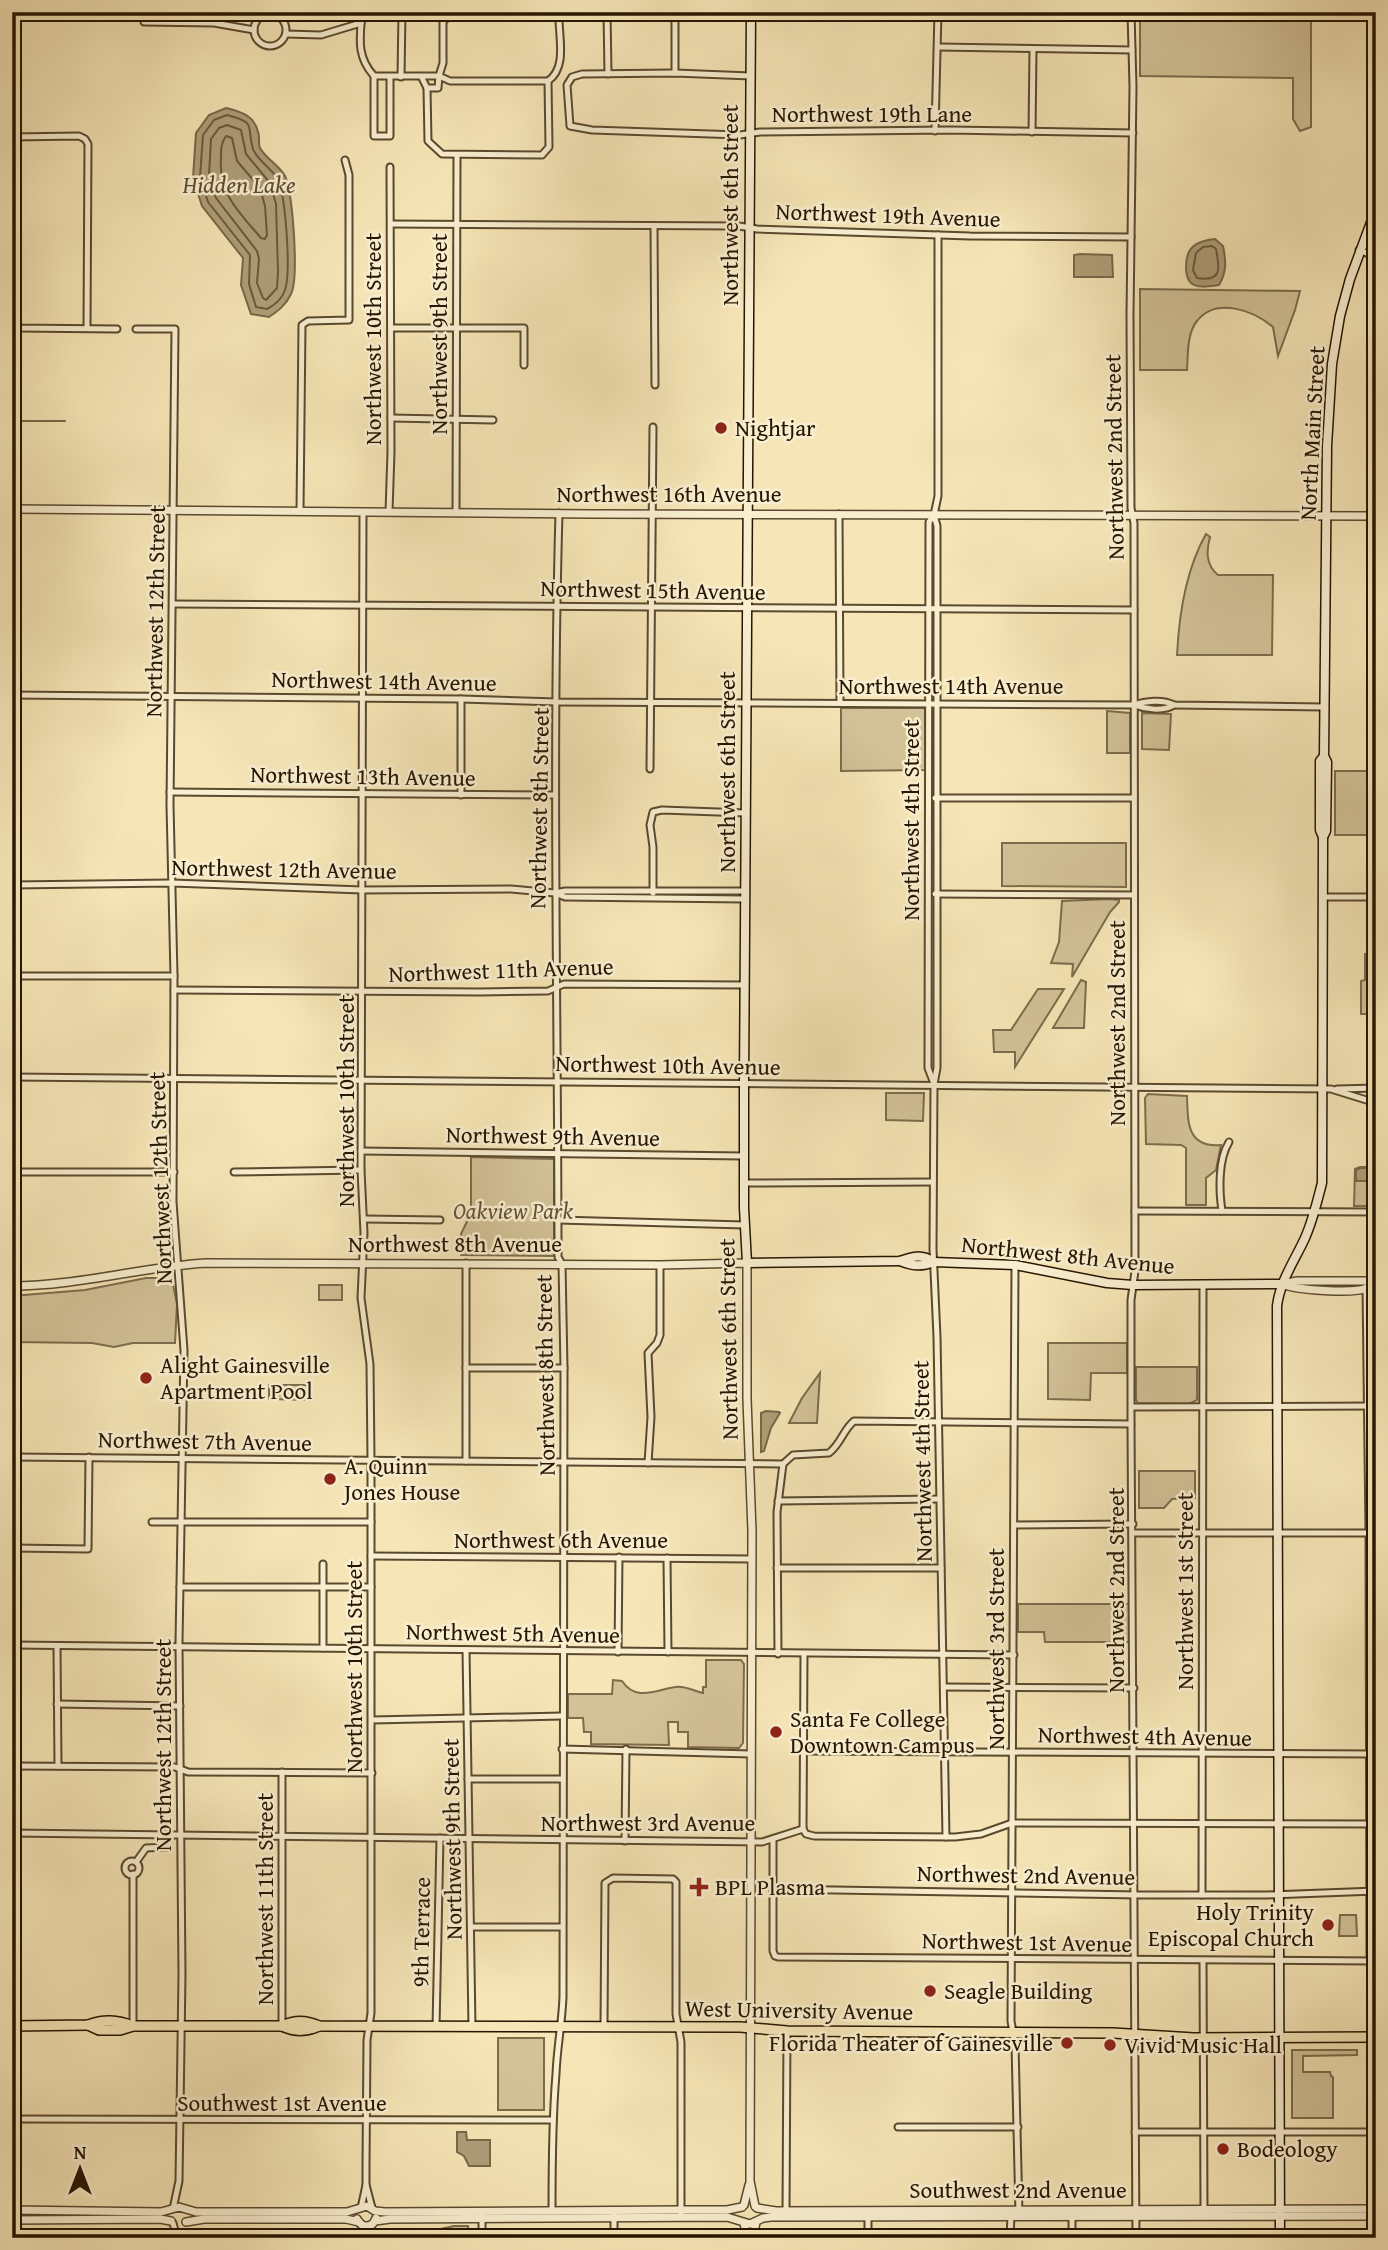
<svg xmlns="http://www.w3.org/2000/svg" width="1388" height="2250" viewBox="0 0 1388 2250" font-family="'Gentium Book Plus',serif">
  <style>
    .green { fill: #d3c298; stroke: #7c6c4c; stroke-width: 2 }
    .water { fill: #af9f79; stroke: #786849; stroke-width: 2 }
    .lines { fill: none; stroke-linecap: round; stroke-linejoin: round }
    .shore { stroke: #6a5a3d; stroke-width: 2 }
    .stream { stroke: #786849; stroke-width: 2 }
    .minor-casing { stroke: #5a492e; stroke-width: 9 }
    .tertiary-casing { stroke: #5a492e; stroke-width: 10 }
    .secondary-casing { stroke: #261501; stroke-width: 11 }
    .primary-casing { stroke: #261501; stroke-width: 12 }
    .minor { stroke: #f9efd0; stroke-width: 5 }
    .tertiary { stroke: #f9efd0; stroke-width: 7 }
    .secondary { stroke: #f9efd0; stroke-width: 8 }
    .primary { stroke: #f6e6b7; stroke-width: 9 }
    .poi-dot { fill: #8f2418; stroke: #f9efd0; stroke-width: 2.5 }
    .labels { text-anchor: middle; stroke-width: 5; stroke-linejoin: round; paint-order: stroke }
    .street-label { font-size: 23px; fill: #261501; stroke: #f9efd0 }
    .poi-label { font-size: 23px; fill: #261501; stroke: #f9efd0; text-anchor: start }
    .park-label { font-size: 23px; font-style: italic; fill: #635236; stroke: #f9efd0 }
    .water-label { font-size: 24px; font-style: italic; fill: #5d4c31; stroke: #f9efd0 }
  </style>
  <rect width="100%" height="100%" fill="#f6e6b7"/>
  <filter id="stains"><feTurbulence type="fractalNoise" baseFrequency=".00286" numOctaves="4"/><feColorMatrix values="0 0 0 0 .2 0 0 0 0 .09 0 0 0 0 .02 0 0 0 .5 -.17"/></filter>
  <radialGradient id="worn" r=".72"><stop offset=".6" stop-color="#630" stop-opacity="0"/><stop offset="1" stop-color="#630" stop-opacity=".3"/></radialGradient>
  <g class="green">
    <path d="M1140 12H1311V127L1300 131 1293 119V78L1140 76Z"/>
    <path d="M1140 289 1300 291 1295 310 1278 356 1273 327C1254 311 1216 296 1197 321 1187 333 1188 354 1187 370H1140Z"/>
    <path d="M1206 534 1210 537C1206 552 1206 565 1218 575H1273L1272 655H1177C1179 615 1186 569 1206 534Z"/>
    <path d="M841 708H925V770L841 771Z"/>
    <path d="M1107 711 1130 713V753H1107Z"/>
    <path d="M1142 713 1171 714 1169 750 1142 749Z"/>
    <rect x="1335" y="771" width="41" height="64"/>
    <path d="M1002 843H1126V887L1002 886Z"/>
    <path d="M1109 899 1119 900V902L1110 912 1072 977 1073 964 1051 963 1059 942 1062 901Z"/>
    <path d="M1365 954H1376V1014H1361V981L1365 980Z"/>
    <path d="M1081 980 1086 982 1084 1028H1053Z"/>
    <path d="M1038 989H1064L1015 1067V1052H994L993 1030H1011Z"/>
    <path d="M886 1093H924L923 1121 886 1120Z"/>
    <path d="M1148 1094 1187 1096C1188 1121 1186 1148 1221 1145L1216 1170 1206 1178V1205H1186V1148L1181 1145 1146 1144 1145 1098Z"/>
    <path d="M471 1157 554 1159V1256L461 1255V1234L471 1213Z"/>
    <path d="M1360 1167H1376V1206H1354L1355 1169Z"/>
    <path d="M146 1278H169L172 1280 177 1304 175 1343H133L114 1347 92 1343 12 1342V1296L85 1290Z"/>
    <rect x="319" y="1285" width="23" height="15"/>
    <path d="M1048 1343H1127V1373H1091L1090 1400 1048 1399Z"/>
    <path d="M1136 1367H1197V1400L1189 1404 1138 1403 1136 1400Z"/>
    <path d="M820 1373 817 1423H789L802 1398Z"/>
    <path d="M269 1385H309V1400L269 1399Z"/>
    <path d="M1139 1471H1195V1498L1172 1499 1164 1508H1139Z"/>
    <path d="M1018 1604H1129V1642H1045L1044 1632H1018Z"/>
    <path d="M706 1660H741L744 1664 743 1743 739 1748 688 1747V1732H678V1722H668L669 1745 591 1744V1732H584L583 1718H568V1694H612L613 1680 622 1681C636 1702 656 1690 675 1687 684 1685 694 1691 703 1693V1687H706Z"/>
    <path d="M1340 1915H1356L1357 1936H1339Z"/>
    <rect x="498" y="2038" width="46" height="72"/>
    <path d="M1292 2050H1357V2055L1303 2056V2072H1330L1331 2076 1333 2077V2118H1292Z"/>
    <path d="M454 2226H468L469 2238H440V2229Z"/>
  </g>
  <g class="water">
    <path d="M226 108C241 112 254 115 258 132 260 136 258 143 260 148 265 158 279 165 285 176 293 195 299 277 291 294 286 305 278 311 269 317L251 314 241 285 243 258 202 206 193 178 196 133 209 115Z"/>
    <path d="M1215 239 1223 246C1226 260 1227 272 1219 285 1211 286 1198 289 1191 283 1187 279 1186 272 1186 267 1186 247 1196 241 1215 239Z"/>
    <path d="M1080 254 1112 255 1113 277H1074V255Z"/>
    <path d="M1360 1168H1376V1181H1356V1170Z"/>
    <path d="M766 1411 779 1412 780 1413 771 1428 764 1451 761 1452V1413Z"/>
    <path d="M457 2132H466L467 2140H490V2166H469L464 2156 457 2152Z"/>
  </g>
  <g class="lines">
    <g class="shore">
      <path d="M227 115C258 123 246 126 253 149 257 160 271 168 277 178 286 194 291 272 285 290 282 299 275 305 267 309L256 307 249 284 250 255 208 202 200 177 203 135 214 120Z"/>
      <path d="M227 125 241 130 246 154 270 183 276 204 278 272 277 288 266 300 263 298 257 283 259 259 257 251 216 198 209 176 211 139 219 128Z"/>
      <path d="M226 136 232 138 237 161 260 188 265 206 267 235 265 239 261 238C238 211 218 193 221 157 221 149 221 143 226 136Z"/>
      <path d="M1212 246 1216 249C1220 269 1222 282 1197 278L1193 270 1196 253 1203 247Z"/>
    </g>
    <path class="stream" d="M12 421H65"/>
    <g class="minor-casing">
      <g id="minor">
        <path d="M144 12V22L214 23 254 30"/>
        <path d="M362 12C360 38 356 56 374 76H439L438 88H427L421 76"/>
        <path d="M452 12 443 22V63L439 76 450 81H548"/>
        <path d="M607 12 608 74"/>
        <path d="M1131 12 1133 87 1130 315 1131 508 1134 523 1135 1271 1131 1300V1424L1136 2238"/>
        <circle cx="270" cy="30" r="16"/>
        <path d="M286 34 321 35 361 23"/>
        <path d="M939 47 1132 50"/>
        <path d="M675 73V12"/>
        <path d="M374 76V136H390V77"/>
        <path d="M751 76 675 73 582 74 572 77 567 85 570 126 592 130 740 135 760 132 949 130 1133 133"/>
        <path d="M401 77 402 12"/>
        <path d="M427 88 428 141 442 154 542 155 549 147 548 81C567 68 559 39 559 18L551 12"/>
        <path d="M935 131 938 12"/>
        <path d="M1032 132 1033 50"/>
        <path d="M12 137 79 136 85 139 88 144 87 328"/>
        <path d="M391 224 739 226 757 229 970 236 1131 237"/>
        <path d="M654 226 655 385"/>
        <path d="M1359 250 1376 257"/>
        <path d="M12 326 17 328 117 329"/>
        <path d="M391 328H524V365"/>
        <path d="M136 329H175L170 805 174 976 173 1202 184 1350 179 1643 182 1974 179 2181 173 2209"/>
        <path d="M391 418 493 420"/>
        <path d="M300 510 302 325 308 321 349 320V175L345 160"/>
        <path d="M363 512 361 1170 364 1233 361 1298 370 1364 371 1460V2013L367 2040 366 2165V2185L372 2208"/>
        <path d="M389 512 391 452 390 167"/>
        <path d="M456 512 457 155"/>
        <path d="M839 514 840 703"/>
        <path d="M934 515 937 526V1068L934 1084 933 1249 937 1337 946 1837"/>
        <path d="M173 604 1134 610"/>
        <path d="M12 695 461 699 557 702 1134 705C1145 701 1163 699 1174 705L1324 707"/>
        <path d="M461 699V795"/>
        <path d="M1134 705C1145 709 1163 712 1174 705"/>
        <path d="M650 769 653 427"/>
        <path d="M170 792 555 795"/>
        <path d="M935 798H1134"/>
        <path d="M12 885 172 883 362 890 511 889 555 893 565 897 745 899"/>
        <path d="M555 893 565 891H746"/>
        <path d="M653 893V847L650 825 653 812 662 810 746 813"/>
        <path d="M935 894 1134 895"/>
        <path d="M1323 897H1376"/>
        <path d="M12 976H174"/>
        <path d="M174 990 480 992 548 991 564 984 745 985"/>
        <path d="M12 1077 1331 1089 1376 1103"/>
        <path d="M933 1081 928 1068 929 522 934 515 938 496V235"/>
        <path d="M1337 1089 1376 1088"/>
        <path d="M361 1151 744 1156"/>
        <path d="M12 1172H174"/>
        <path d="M234 1172 361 1170"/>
        <path d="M744 1183 933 1182"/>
        <path d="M1135 1211 1376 1212"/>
        <path d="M1222 1211C1219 1191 1218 1160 1229 1142"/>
        <path d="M364 1219 440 1220"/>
        <path d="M558 1220 745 1225"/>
        <path d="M1015 1265 1011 2021 1015 2044 1019 2214"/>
        <path d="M1366 1287 1369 1532 1370 1956 1374 1961 1375 2238"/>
        <path d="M466 1368H564"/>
        <path d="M1132 1407 1376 1406"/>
        <path d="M12 1457 783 1464 793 1455 829 1453C841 1444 843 1430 854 1421L1131 1424"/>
        <path d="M466 1461V1263"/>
        <path d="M648 1463 651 1417 648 1353 657 1343 660 1335V1265"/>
        <path d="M778 1501 939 1499"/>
        <path d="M152 1522H371"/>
        <path d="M1014 1525 1133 1524"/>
        <path d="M1133 1533H1376"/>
        <path d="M12 1548 88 1549 89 1457"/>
        <path d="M371 1556 752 1559"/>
        <path d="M667 1558 668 1652"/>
        <path d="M323 1564V1648"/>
        <path d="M777 1568H941"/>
        <path d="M180 1587H371"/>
        <path d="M12 1645 1014 1655"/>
        <path d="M57 1646 58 1766"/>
        <path d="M466 1650 472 2027"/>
        <path d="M618 1652 619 1557"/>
        <path d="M778 1654 777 1512 783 1464"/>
        <path d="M944 1687 1134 1688"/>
        <path d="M57 1704 180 1706"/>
        <path d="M372 1720 562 1716"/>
        <path d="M562 1749 751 1754"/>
        <path d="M803 1751 1376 1754"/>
        <path d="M12 1766 175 1767 188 1772 372 1773"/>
        <path d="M468 1779H562"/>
        <path d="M803 1829 806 1834 814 1836 955 1837 981 1834 1012 1823 1376 1824"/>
        <path d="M803 1829 804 1655"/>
        <path d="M12 1833 762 1842 803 1829"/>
        <path d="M773 1839V1951L775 1956 778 1957 1374 1961"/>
        <path d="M625 1841 626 1749"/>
        <circle cx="132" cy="1868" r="7"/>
        <path d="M136 1862 146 1848 167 1847"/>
        <path d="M133 1874V2026"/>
        <path d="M773 1889 1139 1895H1267L1376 1891"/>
        <path d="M1202 1895 1203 1286"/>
        <path d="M471 1927H562"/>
        <path d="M1203 1961 1204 2208"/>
        <path d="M282 2026V1772"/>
        <path d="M604 2026 605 1883 613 1878 673 1879 676 1882V2014L681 2042V2217"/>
        <path d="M436 2027 440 1838"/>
        <path d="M12 2119 553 2120"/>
        <path d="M898 2127H1018"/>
        <path d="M1135 2132H1376"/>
        <path d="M361 2208 366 2185"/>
        <path d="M552 2212C552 2166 552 2120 556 2074 557 2048 562 2023 563 1997L564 1368 562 1264 558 1257C558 1009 552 761 559 513"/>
        <path d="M786 2213 787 2031"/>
        <path d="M868 2213V2238"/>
        <path d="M1072 2215V2238"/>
        <path d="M173 2223 177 2238"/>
        <path d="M362 2225 363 2238"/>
        <path d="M369 2238 371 2225"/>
        <path d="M482 2238V2215"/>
        <path d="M614 2238V2214"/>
        <path d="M1010 2238 1011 2215"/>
      </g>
    </g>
    <g class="tertiary-casing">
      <g id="tertiary">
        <path d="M12 509 593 514 1376 516"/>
        <path d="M1282 1284C1295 1290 1354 1294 1367 1288 1370 1287 1373 1283 1376 1281"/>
        <path d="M1282 1284 1297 1281H1375"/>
        <path d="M12 1286C78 1286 141 1267 206 1263L660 1265 747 1263V1399L752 1531 750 2181 755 2206"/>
        <path d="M744 2205 749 2185"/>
        <path d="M757 2208 776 2211 1376 2209"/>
        <path d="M12 2210 161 2212 179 2207 196 2212H347L367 2206 375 2211 385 2212 681 2210H727L742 2207"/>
        <path d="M357 2219C362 2229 373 2228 376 2218"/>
        <path d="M12 2220 160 2219 171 2221"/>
        <path d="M375 2221 390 2219 727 2217 750 2224 763 2218 771 2217 1376 2216"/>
        <path d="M186 2222 204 2219H346L359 2222"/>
        <path d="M744 2223 747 2238"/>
        <path d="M753 2238 756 2222"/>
      </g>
    </g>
    <g class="secondary-casing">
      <g id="secondary">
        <path d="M751 12 744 1084V1208L747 1263 900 1261C913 1256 922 1254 934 1262"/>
        <path d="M1323 837 1326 831 1327 762 1324 756 1327 446 1332 364 1340 316 1350 279 1376 209"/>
        <path d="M900 1261C912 1266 921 1267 934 1262L1015 1265 1107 1283 1133 1285 1282 1284"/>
        <path d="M1280 2238 1277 1306C1280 1281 1295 1260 1305 1238 1313 1220 1317 1202 1322 1183L1323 837 1320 830V761L1324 756"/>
      </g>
    </g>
    <g class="primary-casing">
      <g id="primary">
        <path d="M88 2025 99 2030H120L133 2026H282C295 2032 305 2032 319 2026"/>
        <path d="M12 2026 88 2025C104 2019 117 2020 133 2026"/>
        <path d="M282 2026C295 2020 305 2020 319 2026L740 2027 787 2031 1113 2033 1194 2038 1376 2037"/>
      </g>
    </g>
    <use href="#minor" class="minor"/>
    <use href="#tertiary" class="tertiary"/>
    <use href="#secondary" class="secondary"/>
    <use href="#primary" class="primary"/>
  </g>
  <g class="poi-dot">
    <circle cx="721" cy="428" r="7"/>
    <circle cx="146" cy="1378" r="7"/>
    <circle cx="330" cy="1479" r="7"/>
    <circle cx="776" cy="1732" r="7"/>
    <path d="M695.5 1876.5h7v7h7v7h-7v7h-7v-7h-7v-7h7z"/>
    <circle cx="1328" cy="1925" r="7"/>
    <circle cx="930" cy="1991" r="7"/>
    <circle cx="1067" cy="2043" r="7"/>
    <circle cx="1110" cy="2045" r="7"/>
    <circle cx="1223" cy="2149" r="7"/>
  </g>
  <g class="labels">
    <g class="street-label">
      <text x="872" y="122">Northwest 19th Lane</text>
      <text transform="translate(730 205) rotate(-90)" y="8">Northwest 6th Street</text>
      <text transform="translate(888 215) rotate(2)" y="8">Northwest 19th Avenue</text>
      <text transform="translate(439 334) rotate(-90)" y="8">Northwest 9th Street</text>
      <text transform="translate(373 339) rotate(-90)" y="8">Northwest 10th Street</text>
      <text transform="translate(1312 433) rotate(-87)" y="8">North Main Street</text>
      <text transform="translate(1114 457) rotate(-91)" y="8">Northwest 2nd Street</text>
      <text x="669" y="502">Northwest 16th Avenue</text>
      <text transform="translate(653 590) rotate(1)" y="8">Northwest 15th Avenue</text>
      <text transform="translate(155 611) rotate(-89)" y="8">Northwest 12th Street</text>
      <text transform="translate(384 681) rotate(1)" y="8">Northwest 14th Avenue</text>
      <text x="951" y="694">Northwest 14th Avenue</text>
      <text transform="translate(727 772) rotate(-90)" y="8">Northwest 6th Street</text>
      <text transform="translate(363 776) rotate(1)" y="8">Northwest 13th Avenue</text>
      <text transform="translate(539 808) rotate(-89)" y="8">Northwest 8th Street</text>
      <text transform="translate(911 820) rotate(-90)" y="8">Northwest 4th Street</text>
      <text transform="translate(284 869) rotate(1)" y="8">Northwest 12th Avenue</text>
      <text transform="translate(501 970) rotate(-2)" y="8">Northwest 11th Avenue</text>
      <text transform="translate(1117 1023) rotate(-90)" y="8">Northwest 2nd Street</text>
      <text transform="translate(668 1065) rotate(1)" y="8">Northwest 10th Avenue</text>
      <text transform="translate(346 1101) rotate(-90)" y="8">Northwest 10th Street</text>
      <text transform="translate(553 1136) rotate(1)" y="8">Northwest 9th Avenue</text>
      <text transform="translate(160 1178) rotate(-92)" y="8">Northwest 12th Street</text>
      <text x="455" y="1252">Northwest 8th Avenue</text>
      <text transform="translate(1068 1255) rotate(6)" y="8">Northwest 8th Avenue</text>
      <text transform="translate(728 1339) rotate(-91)" y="8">Northwest 6th Street</text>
      <text transform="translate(545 1375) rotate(-91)" y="8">Northwest 8th Street</text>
      <text transform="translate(205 1441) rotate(1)" y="8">Northwest 7th Avenue</text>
      <text transform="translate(922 1461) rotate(-91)" y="8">Northwest 4th Street</text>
      <text x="561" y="1548">Northwest 6th Avenue</text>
      <text transform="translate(1116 1590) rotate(-90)" y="8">Northwest 2nd Street</text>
      <text transform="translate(1185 1591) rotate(-90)" y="8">Northwest 1st Street</text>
      <text transform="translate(513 1633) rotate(1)" y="8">Northwest 5th Avenue</text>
      <text transform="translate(996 1649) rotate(-90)" y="8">Northwest 3rd Street</text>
      <text transform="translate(354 1667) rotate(-90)" y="8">Northwest 10th Street</text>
      <text transform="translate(1145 1736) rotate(1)" y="8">Northwest 4th Avenue</text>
      <text transform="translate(163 1745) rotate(-90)" y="8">Northwest 12th Street</text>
      <text x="648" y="1831">Northwest 3rd Avenue</text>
      <text transform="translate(452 1839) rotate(-91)" y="8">Northwest 9th Street</text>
      <text transform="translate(1026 1875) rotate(1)" y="8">Northwest 2nd Avenue</text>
      <text transform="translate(265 1899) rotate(-90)" y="8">Northwest 11th Street</text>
      <text transform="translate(421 1932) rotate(-89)" y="8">9th Terrace</text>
      <text transform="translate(1027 1942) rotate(1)" y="8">Northwest 1st Avenue</text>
      <text transform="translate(799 2010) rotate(1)" y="8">West University Avenue</text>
      <text x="282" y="2111">Southwest 1st Avenue</text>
      <text x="1018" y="2198">Southwest 2nd Avenue</text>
    </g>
    <g class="poi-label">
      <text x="735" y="436">Nightjar</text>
      <text x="160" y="1373">Alight Gainesville<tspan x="160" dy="26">Apartment Pool</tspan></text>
      <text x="344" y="1474">A. Quinn<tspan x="344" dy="26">Jones House</tspan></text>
      <text x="790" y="1727">Santa Fe College<tspan x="790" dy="26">Downtown Campus</tspan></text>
      <text x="715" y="1895">BPL Plasma</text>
      <text x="1314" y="1920" text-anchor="end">Holy Trinity<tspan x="1314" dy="26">Episcopal Church</tspan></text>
      <text x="944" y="1999">Seagle Building</text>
      <text x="1053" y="2051" text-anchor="end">Florida Theater of Gainesville</text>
      <text x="1124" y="2053">Vivid Music Hall</text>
      <text x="1237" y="2157">Bodeology</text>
    </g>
    <g class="park-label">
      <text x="513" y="1219">Oakview Park</text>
    </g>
    <g class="water-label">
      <text x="239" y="193">Hidden Lake</text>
    </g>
  </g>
  <rect width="1388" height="2250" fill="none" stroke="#f6e6b7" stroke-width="42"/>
  <rect x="14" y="14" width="1360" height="2222" fill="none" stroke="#261501" stroke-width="3.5"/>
  <rect x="21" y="21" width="1346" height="2208" fill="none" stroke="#261501" stroke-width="2"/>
  <g transform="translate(80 2169)" stroke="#f9efd0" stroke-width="5" paint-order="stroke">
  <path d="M0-5L12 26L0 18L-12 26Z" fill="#261501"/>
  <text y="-10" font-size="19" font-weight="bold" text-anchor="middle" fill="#261501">N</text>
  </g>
  <rect width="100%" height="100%" filter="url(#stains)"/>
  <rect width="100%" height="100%" fill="url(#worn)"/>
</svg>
